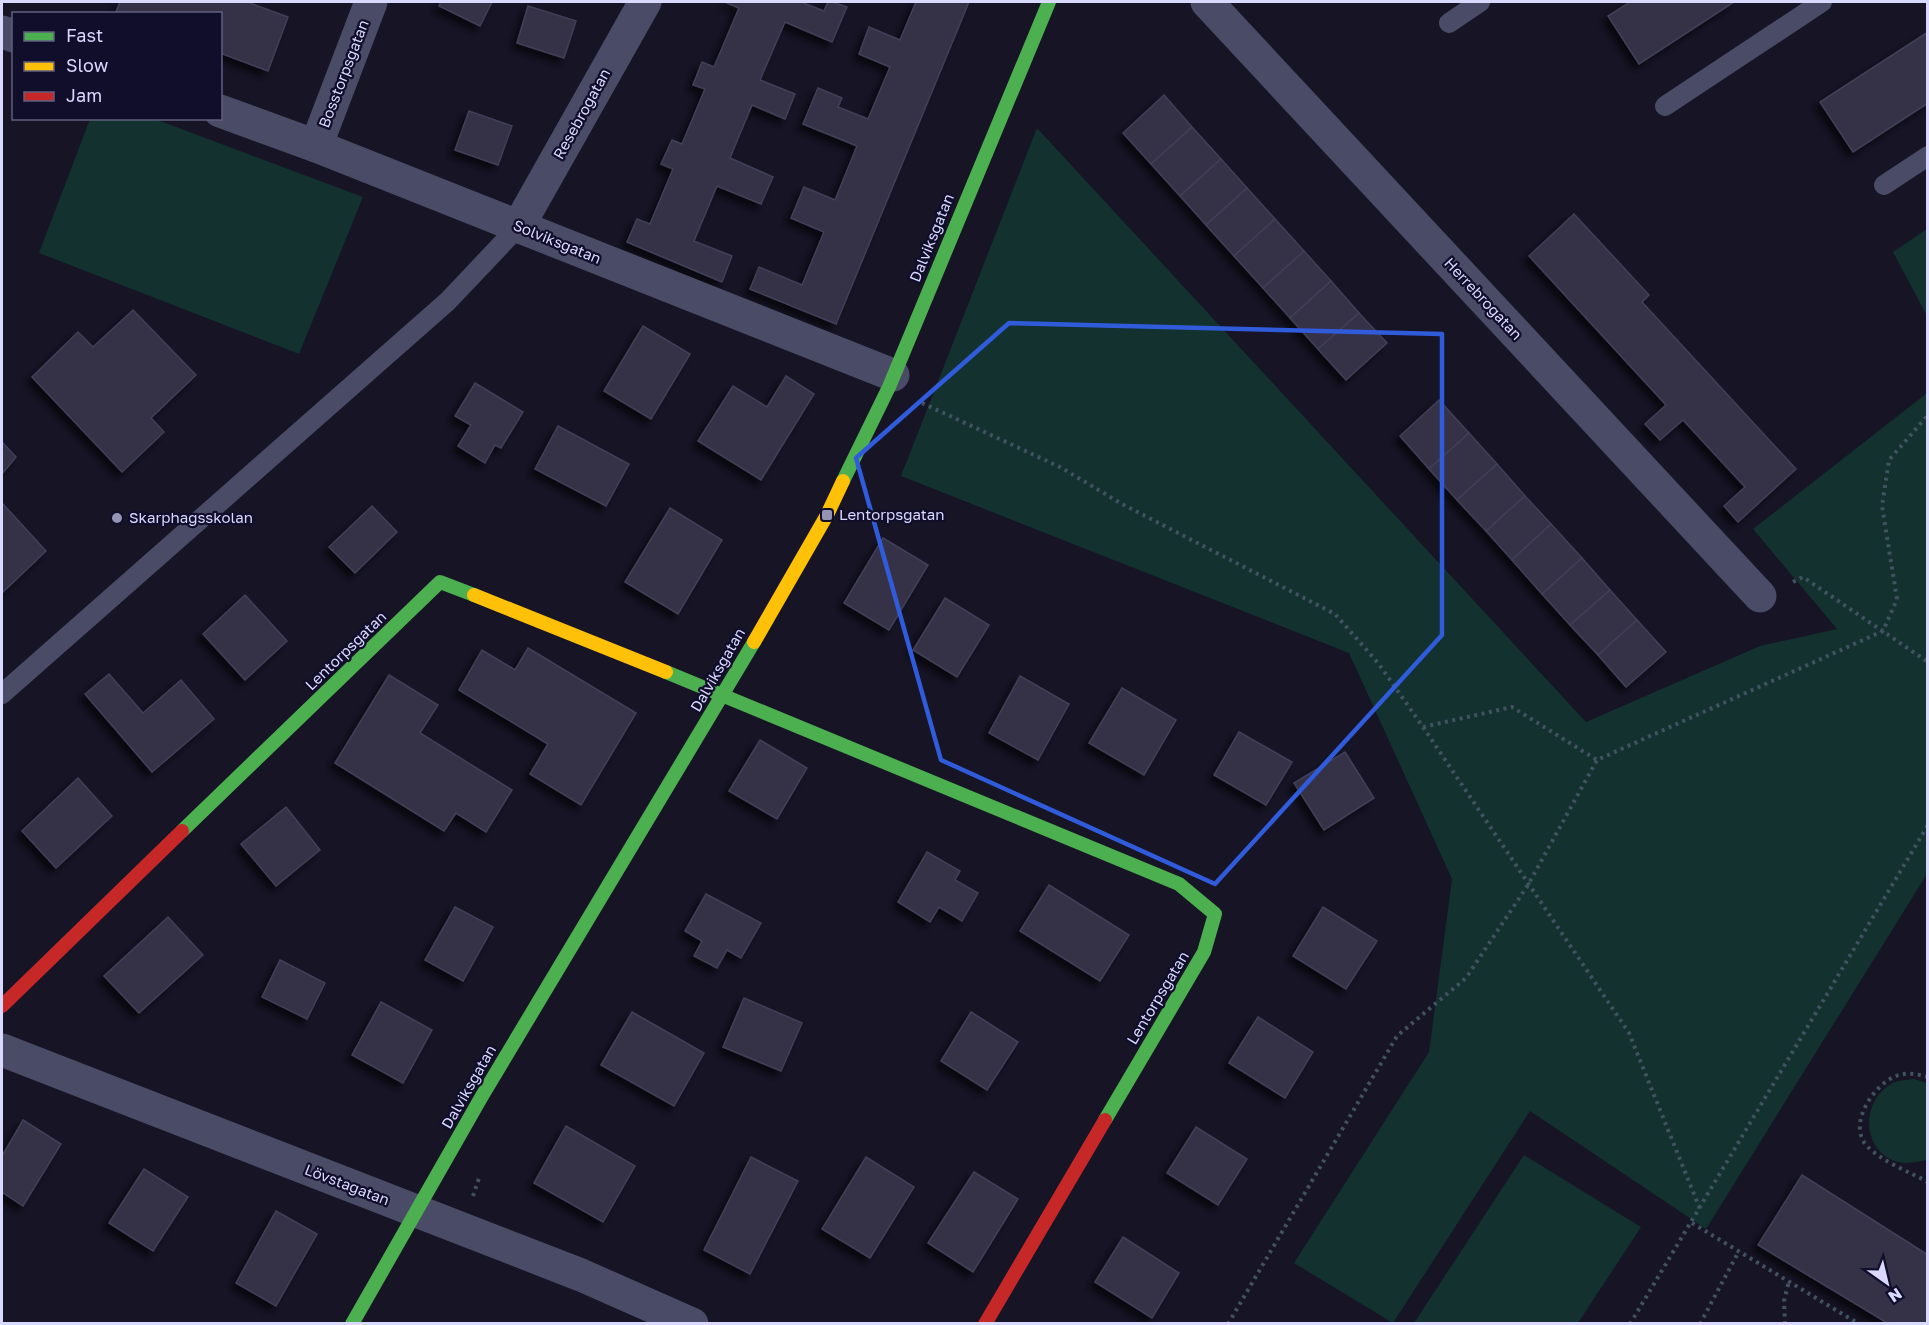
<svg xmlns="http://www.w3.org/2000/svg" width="1929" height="1325" viewBox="0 0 1929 1325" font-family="'Golos Text',sans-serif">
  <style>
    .green { fill: #12312f }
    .building { fill: #343246; stroke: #413f58; stroke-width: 1.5; filter: url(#shadow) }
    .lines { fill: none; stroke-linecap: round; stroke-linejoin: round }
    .path { stroke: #415261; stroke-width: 4; stroke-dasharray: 3 4.5; stroke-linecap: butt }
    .lane { stroke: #4a4b66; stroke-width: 20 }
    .street { stroke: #4a4b66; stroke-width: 33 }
    .fast { stroke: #4caf50; stroke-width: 14 }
    .slow { stroke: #ffc107; stroke-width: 14 }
    .jam { stroke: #c62828; stroke-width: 14 }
    .marked { fill: none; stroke: #305cdc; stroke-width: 4.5; stroke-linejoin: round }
    .poi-dot { fill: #9593b3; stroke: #100e2b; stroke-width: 2 }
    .labels { text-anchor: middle; stroke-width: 4.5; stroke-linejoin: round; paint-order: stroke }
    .street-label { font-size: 15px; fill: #d9d8ff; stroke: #100e2b }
    .poi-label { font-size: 15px; fill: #d9d8ff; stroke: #100e2b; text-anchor: start }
  </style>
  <defs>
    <filter id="shadow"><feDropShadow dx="-5.5" dy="5.5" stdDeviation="3" flood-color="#0009"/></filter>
  </defs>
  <rect width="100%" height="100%" fill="#161425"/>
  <g class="green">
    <path d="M90 119H155L363 197 299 354 39 253Z"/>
    <path d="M1037 128 1586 722 1760 646 1837 629 1753 529 1927 393V874L1706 1229 1530 1111 1393 1323 1294 1263 1429 1052 1452 879 1349 653 901 476Z"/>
    <path d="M1927 229V316L1893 252Z"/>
    <path d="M1914 1079 1927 1083V1160C1920 1161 1911 1163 1904 1163 1864 1159 1857 1104 1891 1084 1897 1080 1906 1080 1914 1079Z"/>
    <path d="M1524 1155 1641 1227 1578 1323H1414Z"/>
  </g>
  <g class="building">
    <path d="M120 2H247L288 17 268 71 220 53V14H115Z"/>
    <path d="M441 2H492L480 26 439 6Z"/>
    <path d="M728 2H801L824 11 828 2H832L847 7 832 42 785 22 760 80 795 94 785 119 752 105 730 158 773 177 761 204 717 186 694 241 732 256 722 282 627 242 637 219 650 224 673 169 661 164 672 140 682 144 705 89 693 85 702 62 714 67 739 8 727 3Z"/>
    <path d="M916 2H969L836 324 750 289 759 267 802 285 824 232 791 218 804 187 835 200 857 146 803 124 818 88 842 98 838 107 868 119 890 67 859 54 869 27 900 40Z"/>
    <path d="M1630 2H1734L1639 64 1608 16Z"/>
    <path d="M528 6 576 21 564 58 517 43Z"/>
    <path d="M1928 32V103L1853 152 1820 102Z"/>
    <path d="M1164 95 1192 127 1151 164 1123 133Z"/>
    <path d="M469 111 512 126 498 165 455 150Z"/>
    <path d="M1192 127 1221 159 1180 196 1151 164Z"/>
    <path d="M1221 159 1247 188 1206 225 1180 196Z"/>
    <path d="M1247 188 1275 219 1234 256 1206 225Z"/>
    <path d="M1574 214 1649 295 1642 302 1796 469 1738 522 1724 506 1745 487 1683 420 1660 440 1645 424 1666 405 1529 256Z"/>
    <path d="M1275 219 1304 251 1263 288 1234 256Z"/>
    <path d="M1304 251 1331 281 1290 318 1263 288Z"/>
    <path d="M1331 281 1359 313 1318 349 1290 318Z"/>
    <path d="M133 310 196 375 151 418 164 432 122 472 32 377 78 332 93 347Z"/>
    <path d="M1359 313 1387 343 1346 380 1318 349Z"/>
    <path d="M643 326 690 354 651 419 604 391Z"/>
    <path d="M786 376 814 394 761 480 698 441 733 386 767 407Z"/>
    <path d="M475 383 523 412 501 448 495 445 485 463 458 446 471 425 455 416Z"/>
    <path d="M1439 400 1469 433 1429 469 1400 436Z"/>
    <path d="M558 426 629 464 606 506 535 469Z"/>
    <path d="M1469 433 1497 464 1457 500 1429 469Z"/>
    <path d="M2 442 16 457 2 474Z"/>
    <path d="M1497 464 1525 496 1486 531 1457 500Z"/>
    <path d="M1525 496 1551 524 1512 560 1486 531Z"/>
    <path d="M2 503 46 551 2 593Z"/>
    <path d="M372 506 397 532 355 573 329 547Z"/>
    <path d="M670 508 722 540 678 614 625 582Z"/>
    <path d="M1551 524 1582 558 1542 594 1512 560Z"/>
    <path d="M883 538 928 565 889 630 844 603Z"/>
    <path d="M1582 558 1610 590 1570 625 1542 594Z"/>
    <path d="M1610 590 1637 620 1598 655 1570 625Z"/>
    <path d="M245 595 287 641 245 680 203 634Z"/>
    <path d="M945 598 989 625 957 677 913 650Z"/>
    <path d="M1637 620 1666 652 1626 687 1598 655Z"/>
    <path d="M528 648 636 713 581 805 530 774 548 744 459 690 482 650 515 670Z"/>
    <path d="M109 674 143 713 181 680 214 719 152 772 85 694Z"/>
    <path d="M389 675 438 705 420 733 512 790 486 832 456 813 444 831 335 763Z"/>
    <path d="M1020 676 1069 704 1038 760 989 733Z"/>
    <path d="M1122 688 1176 720 1144 775 1089 743Z"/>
    <path d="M1239 732 1292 762 1266 805 1214 775Z"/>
    <path d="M760 740 807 768 777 819 729 791Z"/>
    <path d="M1345 752 1374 798 1324 830 1294 783Z"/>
    <path d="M78 778 112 816 56 868 22 831Z"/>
    <path d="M286 807 320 850 276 886 241 844Z"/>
    <path d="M927 852 960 871 955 880 978 893 962 921 939 907 930 922 898 902Z"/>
    <path d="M1049 885 1129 935 1100 981 1020 931Z"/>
    <path d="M706 894 761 923 741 958 727 950 717 968 694 956 702 941 685 931Z"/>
    <path d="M455 907 493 927 463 981 425 960Z"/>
    <path d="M1323 907 1377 941 1346 989 1293 956Z"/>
    <path d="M168 917 203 955 139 1013 104 976Z"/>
    <path d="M280 960 325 983 307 1019 262 997Z"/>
    <path d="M744 998 802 1023 781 1071 723 1047Z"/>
    <path d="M381 1002 432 1030 403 1083 352 1055Z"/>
    <path d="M632 1012 704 1053 674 1106 601 1065Z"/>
    <path d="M971 1012 1018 1042 987 1090 941 1061Z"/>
    <path d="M1258 1017 1313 1052 1285 1098 1229 1063Z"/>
    <path d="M23 1120 61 1144 23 1206 2 1192V1156Z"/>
    <path d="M566 1126 635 1166 603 1222 534 1183Z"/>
    <path d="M1196 1127 1247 1159 1218 1205 1167 1173Z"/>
    <path d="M751 1157 798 1181 750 1274 704 1250Z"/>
    <path d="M866 1157 914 1187 870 1258 822 1229Z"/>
    <path d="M144 1169 188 1197 153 1251 109 1223Z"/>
    <path d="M974 1172 1018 1199 973 1272 928 1243Z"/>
    <path d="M1802 1175 1928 1255V1324H1889L1758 1245Z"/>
    <path d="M276 1211 317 1234 276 1306 236 1283Z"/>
    <path d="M1123 1237 1179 1273 1152 1318 1095 1282Z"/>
  </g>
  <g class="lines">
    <g class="path">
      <path d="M922 403 1060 467 1122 504 1335 614 1378 663 1423 727 1629 1033 1700 1209"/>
      <path d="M1793 582 1803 577 1928 662"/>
      <path d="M1423 727 1512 707 1597 760 1883 631 1897 599 1882 506 1889 460 1928 415"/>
      <path d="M1928 1077C1917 1074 1906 1072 1896 1076 1873 1085 1846 1126 1868 1147 1880 1160 1911 1173 1928 1182"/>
      <path d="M473 1196 479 1178"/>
      <path d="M1692 1223 1859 1324"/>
      <path d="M1228 1324 1397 1036 1466 978 1528 885 1597 760"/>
      <path d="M1630 1324 1928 825"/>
      <path d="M1700 1324 1739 1251"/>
      <path d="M1785 1324 1784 1301 1789 1281"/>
    </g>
    <g class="lane">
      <path d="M1449 23 1480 2"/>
      <path d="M1665 106 1822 2"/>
      <path d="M1884 185 1928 156"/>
      <path d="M2 694 448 301 518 227"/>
    </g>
    <g class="street">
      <path d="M1207 2 1760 596"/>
      <path d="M2 32 14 36"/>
      <path d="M220 111 316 146 893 375"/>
      <path d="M316 146 371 2"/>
      <path d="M518 227 645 2"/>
      <path d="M2 1050 581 1275 692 1324"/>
    </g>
    <g class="fast">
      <path d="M843 481 889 387 1049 2"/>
      <path d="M666 672 1179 884 1215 914 1204 952 1105 1120"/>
      <path d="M182 831 440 582 474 595"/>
      <path d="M352 1324 482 1096 754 642"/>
    </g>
    <g class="slow">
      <path d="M474 595 666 672"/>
      <path d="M754 642 827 515 843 481"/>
    </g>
    <g class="jam">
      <path d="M2 1006 182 831"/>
      <path d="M985 1324 1105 1120"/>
    </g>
  </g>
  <path class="marked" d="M1009 323 1442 334V635L1215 884 941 760 856 458Z"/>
  <g class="poi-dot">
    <rect x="821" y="509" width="12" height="12" rx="3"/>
    <circle cx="117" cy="518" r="6"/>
  </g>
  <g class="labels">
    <g class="street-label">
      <text transform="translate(344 74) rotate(-69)" y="5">Bosstorpsgatan</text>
      <text transform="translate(582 114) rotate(-61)" y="5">Resebrogatan</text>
      <text transform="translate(932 238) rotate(-68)" y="5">Dalviksgatan</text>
      <text transform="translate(557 242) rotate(22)" y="5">Solviksgatan</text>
      <text transform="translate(1483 299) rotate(47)" y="5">Herrebrogatan</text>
      <text transform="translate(346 651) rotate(-44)" y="5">Lentorpsgatan</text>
      <text transform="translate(718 670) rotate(-60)" y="5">Dalviksgatan</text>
      <text transform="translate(1158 998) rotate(-59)" y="5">Lentorpsgatan</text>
      <text transform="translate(469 1087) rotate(-60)" y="5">Dalviksgatan</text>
      <text transform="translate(347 1185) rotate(21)" y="5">Lövstagatan</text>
    </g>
    <g class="poi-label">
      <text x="839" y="520">Lentorpsgatan</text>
      <text x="129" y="523">Skarphagsskolan</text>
    </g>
  </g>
  <rect width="1929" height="1325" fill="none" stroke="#d9d8ff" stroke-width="6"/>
  <rect x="12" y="12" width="210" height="108" fill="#100e2b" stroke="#605f80" stroke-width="1.5"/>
  <rect x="24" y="32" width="30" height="9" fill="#4caf50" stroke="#605f80" stroke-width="1.5"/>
  <text x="66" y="42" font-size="18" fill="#d9d8ff">Fast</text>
  <rect x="24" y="62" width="30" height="9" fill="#ffc107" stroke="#605f80" stroke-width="1.5"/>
  <text x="66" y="72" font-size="18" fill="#d9d8ff">Slow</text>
  <rect x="24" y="92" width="30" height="9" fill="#c62828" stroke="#605f80" stroke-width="1.5"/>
  <text x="66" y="102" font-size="18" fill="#d9d8ff">Jam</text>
  <g transform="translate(1887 1283) rotate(146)" stroke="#100e2b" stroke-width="4.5" paint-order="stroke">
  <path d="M0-4.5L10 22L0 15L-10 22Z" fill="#d9d8ff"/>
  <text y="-9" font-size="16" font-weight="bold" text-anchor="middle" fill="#d9d8ff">N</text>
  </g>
</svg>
